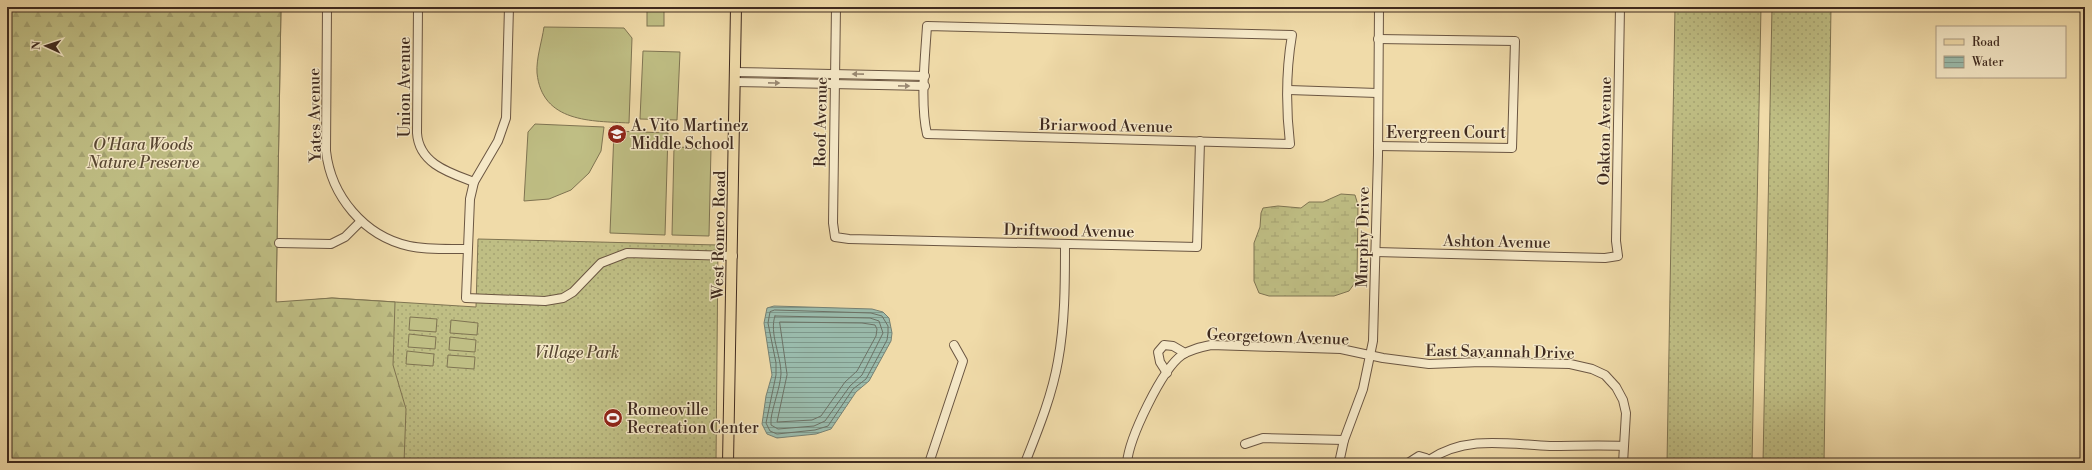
<svg xmlns="http://www.w3.org/2000/svg" width="2092" height="470" viewBox="0 0 2092 470" font-family="'Libre Bodoni',serif">
  <style>
    .grass { fill: url(#grass-dots); stroke: #7f7452 }
    .forest { fill: url(#forest-firs); stroke: #7f7452 }
    .wetland { fill: url(#wetland-marsh); stroke: #7f7452 }
    .garden { fill: #bfbe84; stroke: #7f7452 }
    .water { fill: url(#water-rules); stroke: #768174 }
    .lines { fill: none; stroke-linecap: round; stroke-linejoin: round }
    .shore { stroke: #6c7266; stroke-width: 1 }
    .minor-casing { stroke: #6b5642; stroke-width: 10 }
    .major-casing { stroke: #3f2a1f; stroke-width: 12 }
    .minor { stroke: #f5e8c7; stroke-width: 8 }
    .major { stroke: #f0dba9; stroke-width: 10 }
    .oneway { fill: #9a8973 }
    .labels { text-anchor: middle; stroke-width: 3; stroke-linejoin: round; paint-order: stroke }
    .street-label { font-size: 16px; fill: #3f2a1f; stroke: #f5e8c7 }
    .poi-label { font-size: 16px; fill: #3f2a1f; stroke: #f5e8c7; text-anchor: start }
    .park-label { font-size: 16px; font-style: italic; fill: #594833; stroke: #f5e8c7 }
  </style>
  <defs>
    <pattern id="grass-dots" width="8" height="8" patternUnits="userSpaceOnUse"><rect width="8" height="8" fill="#bfbe84"/><path d="M2 2h.1M6 6h.1" fill="none" stroke="#a5a372" stroke-width="1.8" stroke-linecap="round"/></pattern>
    <pattern id="forest-firs" width="22" height="20" patternUnits="userSpaceOnUse"><rect width="22" height="20" fill="#bfbe84"/><path d="M5 1l3.5 6h-7zM16 11l3.5 6h-7z" fill="#a5a372"/></pattern>
    <pattern id="wetland-marsh" width="20" height="14" patternUnits="userSpaceOnUse"><rect width="20" height="14" fill="#bfbe84"/><path d="M1 5h8M5 5V1M11 12h8M15 12V8" fill="none" stroke="#a5a372"/></pattern>
    <pattern id="water-rules" width="6" height="5" patternUnits="userSpaceOnUse"><rect width="6" height="5" fill="#9abbac"/><path d="M0 2.5h6" fill="none" stroke="#7f988b"/></pattern>
  </defs>
  <rect width="100%" height="100%" fill="#f0dba9"/>
  <filter id="stains"><feTurbulence type="fractalNoise" baseFrequency=".005" numOctaves="4"/><feColorMatrix values="0 0 0 0 .2 0 0 0 0 .09 0 0 0 0 .02 0 0 0 .5 -.17"/></filter>
  <radialGradient id="worn" r=".72"><stop offset=".6" stop-color="#630" stop-opacity="0"/><stop offset="1" stop-color="#630" stop-opacity=".3"/></radialGradient>
  <g class="grass">
    <path d="M7 7H281L276 303 332 298 476 307 478 239 718 245 716 463H7Z"/>
    <path d="M1675 7H1761L1752 463H1667Z"/>
    <path d="M1772 7H1831L1824 463H1763Z"/>
  </g>
  <path class="forest" d="M7 7H281L276 302 332 298 395 302 393 365 406 409 404 463H7Z"/>
  <path class="wetland" d="M1341 194 1355 195 1358 205 1357 280 1349 291 1334 296H1269L1259 293 1254 281V243L1260 227 1261 213 1263 208 1278 206 1301 208 1309 202H1323Z"/>
  <g class="garden">
    <rect x="647" y="7" width="17" height="19"/>
    <path d="M544 27 624 28 632 38 629 123C592 121 542 123 537 73 536 59 542 41 544 27Z"/>
    <path d="M643 51 680 52 677 120 640 119Z"/>
    <path d="M535 124 604 127 601 151 589 173 571 190 549 199 524 201 528 132Z"/>
    <path d="M614 131 668 133 665 235 610 233Z"/>
    <path d="M674 147 711 148 709 236 672 235Z"/>
    <path d="M410 317 437 319 436 332 409 330Z"/>
    <path d="M451 320 478 323 477 335 450 333Z"/>
    <path d="M409 334 436 337 435 349 408 347Z"/>
    <path d="M450 337 476 340 475 352 449 350Z"/>
    <path d="M407 351 434 354 433 366 406 364Z"/>
    <path d="M448 355 475 357 474 369 447 367Z"/>
    <path d="M551 460 569 461 575 463H541Z"/>
  </g>
  <path class="water" d="M774 306 872 309 883 312 889 318 892 333 891 341 869 381 856 392 831 429 816 434 777 438 767 434 762 424 766 396 772 375 764 323 767 308Z"/>
  <g class="lines">
    <g class="shore">
      <path d="M775 310 871 313 882 316 888 326V333L887 340 866 379 853 389 828 426 815 430 777 434 770 431 766 423 776 375V363L768 323 770 312Z"/>
      <path d="M775 316 870 318 879 321 883 333 862 375 850 386 825 421 814 426 778 429 771 425V419C773 405 780 388 781 374 781 355 769 333 775 316Z"/>
      <path d="M780 322 862 323 875 325 877 329 876 336 857 371 845 382 821 416 812 420 777 422 787 375Z"/>
    </g>
    <g class="minor-casing">
      <g id="minor">
        <path d="M327 7 326 151C331 196 364 236 409 246 428 250 448 249 467 249"/>
        <path d="M418 7 417 133C419 164 450 173 474 182"/>
        <path d="M509 7 506 118 498 141 474 182 470 199 466 298 545 301 563 298 573 292 601 263 627 253 733 256"/>
        <path d="M836 7 833 223 835 237 849 239 1197 247 1200 141"/>
        <path d="M927 26 1292 35C1286 70 1286 109 1290 144L927 134C920 104 925 58 927 26Z"/>
        <path d="M735 72 925 76"/>
        <path d="M735 82 925 86"/>
        <path d="M1289 90 1377 93"/>
        <path d="M1378 146 1512 148 1515 41 1378 39"/>
        <path d="M279 243 331 244 345 237 361 221"/>
        <path d="M1376 252 1605 258 1618 256 1616 241 1620 7"/>
        <path d="M1167 373 1160 362 1158 352 1164 345 1173 346 1185 353"/>
        <path d="M1245 444 1263 438 1344 440"/>
        <path d="M1429 460C1466 435 1507 444 1550 446 1574 446 1599 445 1623 446"/>
        <path d="M929 463 963 361 954 345"/>
        <path d="M1025 463C1038 430 1052 396 1058 361 1065 323 1065 283 1065 245"/>
        <path d="M1127 463C1129 438 1162 369 1182 355 1191 349 1201 347 1211 345L1341 349 1383 358 1429 364 1481 362 1570 364 1592 369 1605 375 1616 387 1623 400 1626 413 1623 463"/>
        <path d="M1339 463 1344 440 1363 389 1373 341 1378 155 1379 7"/>
        <path d="M1408 463 1419 456 1426 458 1430 463"/>
      </g>
    </g>
    <g class="major-casing">
      <path id="major" d="M728 463 736 7"/>
    </g>
    <use href="#minor" class="minor"/>
    <use href="#major" class="major"/>
  </g>
  <defs><path id="oneway-solid" d="M-6-.8H1V-3.2L6.5 0L1 3.2V.8H-6Z"/></defs>
  <g class="oneway">
    <use href="#oneway-solid" transform="translate(858 74) rotate(-179)"/>
    <use href="#oneway-solid" transform="translate(774 83) rotate(1)"/>
    <use href="#oneway-solid" transform="translate(904 86) rotate(1)"/>
  </g>
  <defs>
    <g id="school-disc" transform="scale(1)"><circle r="9.5" fill="#8f2418" stroke="#f5e8c7"/><path d="M0-5L7-2L0 1L-7-2ZM-4 1L0 2.5L4 1V4Q0 6-4 4Z" fill="#fff"/></g>
    <g id="stadium-disc" transform="scale(1)"><circle r="9.5" fill="#8f2418" stroke="#f5e8c7"/><path d="M0-5a6.5 5 0 1 0 0 10a6.5 5 0 1 0 0-10ZM-3.5-1.8h7v3.6h-7Z" fill="#fff"/></g>
  </defs>
  <g fill-rule="evenodd">
    <use href="#school-disc" x="617" y="134"/>
    <use href="#stadium-disc" x="613" y="418"/>
  </g>
  <g class="labels">
    <g class="street-label">
      <text transform="translate(404 87) rotate(-90)" y="6">Union Avenue</text>
      <text transform="translate(314 115) rotate(-91)" y="6">Yates Avenue</text>
      <text transform="translate(820 122) rotate(-89)" y="6">Roof Avenue</text>
      <text transform="translate(1106 125) rotate(1)" y="6">Briarwood Avenue</text>
      <text transform="translate(1604 131) rotate(-89)" y="6">Oakton Avenue</text>
      <text x="1446" y="138">Evergreen Court</text>
      <text transform="translate(1069 230) rotate(1)" y="6">Driftwood Avenue</text>
      <text transform="translate(718 235) rotate(-89)" y="6">West Romeo Road</text>
      <text transform="translate(1362 237) rotate(-89)" y="6">Murphy Drive</text>
      <text transform="translate(1497 241) rotate(1)" y="6">Ashton Avenue</text>
      <text transform="translate(1278 336) rotate(2)" y="6">Georgetown Avenue</text>
      <text transform="translate(1500 351) rotate(1)" y="6">East Savannah Drive</text>
    </g>
    <g class="poi-label">
      <text x="631" y="131">A. Vito Martinez<tspan x="631" dy="18">Middle School</tspan></text>
      <text x="627" y="415">Romeoville<tspan x="627" dy="18">Recreation Center</tspan></text>
    </g>
    <g class="park-label">
      <text x="143" y="150">O'Hara Woods<tspan x="143" dy="18">Nature Preserve</tspan></text>
      <text x="577" y="358">Village Park</text>
    </g>
  </g>
  <rect width="2092" height="470" fill="none" stroke="#f0dba9" stroke-width="24"/>
  <rect x="8" y="8" width="2076" height="454" fill="none" stroke="#3f2a1f" stroke-width="2"/>
  <rect x="12" y="12" width="2068" height="446" fill="none" stroke="#3f2a1f"/>
  <rect x="1936" y="26" width="130" height="52" fill="#f5e8c7" stroke="#ac9c84"/>
  <rect x="1944" y="39" width="20" height="6" fill="#f0dba9" stroke="#ac9c84"/>
  <text x="1972" y="46" font-size="12" fill="#3f2a1f">Road</text>
  <rect x="1944" y="56" width="20" height="12" fill="url(#water-rules)" stroke="#ac9c84"/>
  <text x="1972" y="66" font-size="12" fill="#3f2a1f">Water</text>
  <g transform="translate(46 46) rotate(273)" stroke="#f5e8c7" stroke-width="3" paint-order="stroke">
  <path d="M0-3L7 15L0 10L-7 15Z" fill="#3f2a1f"/>
  <text y="-6" font-size="11" font-weight="bold" text-anchor="middle" fill="#3f2a1f">N</text>
  </g>
  <rect width="100%" height="100%" filter="url(#stains)"/>
  <rect width="100%" height="100%" fill="url(#worn)"/>
</svg>
